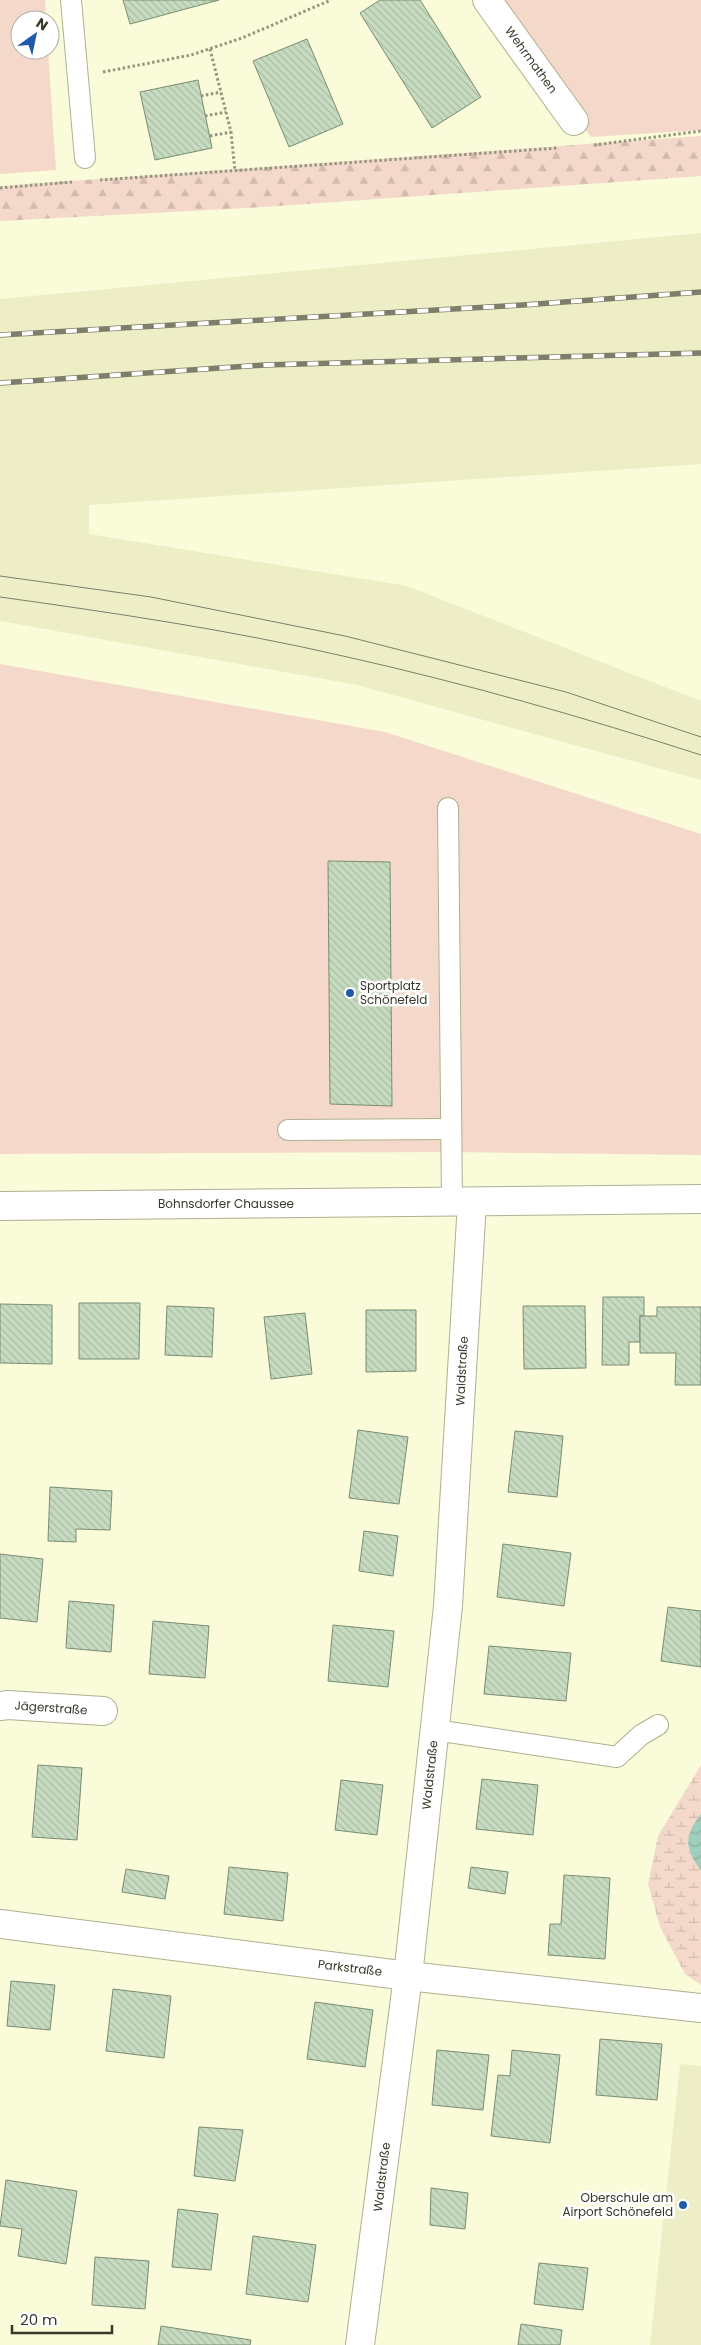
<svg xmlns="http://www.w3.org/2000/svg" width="701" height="2345" viewBox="0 0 701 2345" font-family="Poppins,sans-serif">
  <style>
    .built { fill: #edeec6 }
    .green { fill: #f4d9ca }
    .forest { fill: url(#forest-firs) }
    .wetland { fill: url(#wetland-marsh) }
    .water { fill: url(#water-waves) }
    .building { fill: url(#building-back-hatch); stroke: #798d73 }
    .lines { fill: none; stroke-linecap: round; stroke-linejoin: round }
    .service-casing { stroke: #afb08f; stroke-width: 22 }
    .minor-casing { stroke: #afb08f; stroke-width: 30 }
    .tertiary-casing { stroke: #afb08f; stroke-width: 30 }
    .path { stroke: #95967f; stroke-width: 3; stroke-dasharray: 2.5 2.5; stroke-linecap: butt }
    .service { stroke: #fff; stroke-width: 20 }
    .minor { stroke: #fff; stroke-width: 28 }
    .tertiary { stroke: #fff; stroke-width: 28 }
    .tram { stroke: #7d7e69; stroke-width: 1 }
    .rail-casing { stroke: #7d7e69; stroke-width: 5.5 }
    .rail { stroke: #fff; stroke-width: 4; stroke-dasharray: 11; stroke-linecap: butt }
    .poi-dot { fill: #1f59ab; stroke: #fff; stroke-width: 2 }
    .labels { text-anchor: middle; stroke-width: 5; stroke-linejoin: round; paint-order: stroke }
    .street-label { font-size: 12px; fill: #37372a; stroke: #fff }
    .poi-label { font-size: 12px; fill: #37372a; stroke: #fff; text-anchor: start }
  </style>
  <defs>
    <pattern id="forest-firs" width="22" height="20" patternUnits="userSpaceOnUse" patternTransform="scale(1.25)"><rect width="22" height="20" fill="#f4d9ca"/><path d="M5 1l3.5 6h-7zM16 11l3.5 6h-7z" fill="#d2bbae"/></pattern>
    <pattern id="wetland-marsh" width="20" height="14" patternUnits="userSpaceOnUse" patternTransform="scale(1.25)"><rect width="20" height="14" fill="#f4d9ca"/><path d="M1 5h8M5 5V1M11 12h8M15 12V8" fill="none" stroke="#d2bbae"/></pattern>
    <pattern id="water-waves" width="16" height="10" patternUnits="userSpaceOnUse" patternTransform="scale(1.25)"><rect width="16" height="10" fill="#9fcfbc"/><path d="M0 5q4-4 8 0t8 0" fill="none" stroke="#8ab2a2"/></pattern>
    <pattern id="building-back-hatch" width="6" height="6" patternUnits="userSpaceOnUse" patternTransform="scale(1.25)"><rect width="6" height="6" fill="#c6dbc0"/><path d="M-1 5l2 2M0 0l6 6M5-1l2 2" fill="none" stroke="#abbda5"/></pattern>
  </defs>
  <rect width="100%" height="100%" fill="#fafbd9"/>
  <g class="built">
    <path d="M701 233V464L89 505V534L407 586 701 701V780L357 685 0 621V299Z"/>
    <path d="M680 2064 701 2066V2345H650Z"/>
  </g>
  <g class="green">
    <path d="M0 0H45L46 20H20V50H48L56 170 0 174Z"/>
    <path d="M489 0H701V130L591 137Z"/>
    <path d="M0 664 385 732 701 834V1155L451 1152 0 1154Z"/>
  </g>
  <path class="forest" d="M701 136V176L265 207 0 221V186Z"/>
  <path class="wetland" d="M701 1765V1985L685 1974 660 1927 648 1884 658 1836Z"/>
  <path class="water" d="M701 1814V1871C685 1848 683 1837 701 1814Z"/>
  <g class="building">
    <path d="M123 0H219L130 24Z"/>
    <path d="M380 0H420L481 97 432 128 360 13Z"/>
    <path d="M307 39 343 124 289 147 253 61Z"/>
    <path d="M198 80 212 148 155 160 140 92Z"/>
    <path d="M328 861 390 862 392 1106 330 1104Z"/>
    <path d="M603 1297H644V1316H640V1342H629V1365H602Z"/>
    <path d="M79 1303H140L139 1359H79Z"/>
    <path d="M0 1304 52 1305V1364L0 1363Z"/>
    <path d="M167 1306 214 1308 212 1357 165 1355Z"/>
    <path d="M523 1306H585L586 1368 524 1369Z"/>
    <path d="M657 1307H701V1385H675L676 1353H640V1316H657Z"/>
    <path d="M366 1310H416V1371L366 1372Z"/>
    <path d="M305 1313 312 1374 271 1379 264 1317Z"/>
    <path d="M358 1430 408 1437 399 1504 349 1498Z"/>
    <path d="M515 1431 563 1436 557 1497 508 1492Z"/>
    <path d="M50 1487 112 1491 110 1530 76 1529V1542L48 1541Z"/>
    <path d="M364 1531 398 1536 393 1576 359 1571Z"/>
    <path d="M503 1544 571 1553 564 1606 497 1597Z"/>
    <path d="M0 1554 43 1559 37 1622 0 1618Z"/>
    <path d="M69 1601 114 1605 111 1652 66 1648Z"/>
    <path d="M668 1607 701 1611V1667L661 1661Z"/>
    <path d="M153 1621 209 1626 205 1678 149 1674Z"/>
    <path d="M333 1625 394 1631 388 1687 328 1681Z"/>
    <path d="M489 1646 571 1653 566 1701 484 1694Z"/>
    <path d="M38 1765 82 1768 77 1840 32 1837Z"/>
    <path d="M482 1779 538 1785 533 1835 476 1829Z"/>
    <path d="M341 1780 383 1785 377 1835 335 1830Z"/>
    <path d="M229 1867 288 1873 283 1921 224 1914Z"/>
    <path d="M471 1867 508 1872 505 1894 468 1888Z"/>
    <path d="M126 1869 169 1876 165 1899 122 1892Z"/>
    <path d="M564 1875 610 1878 605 1959 548 1955 550 1924H561Z"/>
    <path d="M11 1981 55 1985 50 2030 7 2026Z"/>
    <path d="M113 1989 171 1996 164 2058 106 2051Z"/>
    <path d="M315 2002 373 2010 365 2067 307 2059Z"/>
    <path d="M600 2039 662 2044 657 2100 596 2095Z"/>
    <path d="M437 2050 489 2055 483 2110 432 2105Z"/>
    <path d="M512 2050 560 2055 550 2143 491 2136 498 2075 510 2076Z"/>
    <path d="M199 2127 243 2130 235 2181 194 2176Z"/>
    <path d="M6 2180 77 2191 66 2264 18 2256 22 2229 0 2226Z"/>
    <path d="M431 2188 468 2193 465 2229 430 2225Z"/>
    <path d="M178 2209 218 2214 211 2270 172 2267Z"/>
    <path d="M253 2236 316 2245 308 2302 246 2294Z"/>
    <path d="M95 2257 149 2261 145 2309 92 2305Z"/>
    <path d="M539 2263 588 2268 583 2310 534 2304Z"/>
    <path d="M521 2324 562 2330 560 2345H518Z"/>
    <path d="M161 2326 251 2340 250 2345H158Z"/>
  </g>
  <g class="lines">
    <g class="service-casing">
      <g id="service">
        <path d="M71 0 85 158"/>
        <path d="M448 808 452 1203"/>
        <path d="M288 1130 451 1129"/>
        <path d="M435 1730 617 1757 641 1735 658 1725"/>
      </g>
    </g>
    <g class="minor-casing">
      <g id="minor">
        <path d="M487 0 574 121"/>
        <path d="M0 1706 8 1705 103 1711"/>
        <path d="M0 1924 408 1976 701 2008"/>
        <path d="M360 2345 408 1976 448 1606 472 1202"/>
      </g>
    </g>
    <g class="tertiary-casing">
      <path id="tertiary" d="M0 1206 701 1199"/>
    </g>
    <g class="path">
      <path d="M210 49 231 132 235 171"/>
      <path d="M103 72 191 55 242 38 331 0"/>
      <path d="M201 96 221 92"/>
      <path d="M205 116 226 112"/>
      <path d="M210 136 231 132"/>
      <path d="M594 145 701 131"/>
      <path d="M100 180 558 148"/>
      <path d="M0 188 72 182"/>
    </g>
    <use href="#service" class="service"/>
    <use href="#minor" class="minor"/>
    <use href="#tertiary" class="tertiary"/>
    <g class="tram">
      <path d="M0 576 151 597 345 636 566 692 701 737"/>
      <path d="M0 597C115 613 230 630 343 656 464 683 583 717 701 755"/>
    </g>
    <g class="rail-casing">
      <g id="rail">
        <path d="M0 335 523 305 701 292"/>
        <path d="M0 383 264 365 701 353"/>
      </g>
    </g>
    <use href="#rail" class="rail"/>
  </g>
  <g class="poi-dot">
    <circle cx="350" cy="993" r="5"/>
    <circle cx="683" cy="2205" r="5"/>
  </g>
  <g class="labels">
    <g class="street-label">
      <text transform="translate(531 60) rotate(54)" y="4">Wehrmathen</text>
      <text x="226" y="1208">Bohnsdorfer Chaussee</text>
      <text transform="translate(462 1371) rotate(-87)" y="4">Waldstraße</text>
      <text transform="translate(51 1708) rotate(4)" y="4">Jägerstraße</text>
      <text transform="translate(430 1775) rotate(-84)" y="4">Waldstraße</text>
      <text transform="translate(350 1968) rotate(7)" y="4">Parkstraße</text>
      <text transform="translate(382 2177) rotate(-83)" y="4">Waldstraße</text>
    </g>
    <g class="poi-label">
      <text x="360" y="990">Sportplatz<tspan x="360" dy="14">Schönefeld</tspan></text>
      <text x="673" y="2202" text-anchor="end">Oberschule am<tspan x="673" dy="14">Airport Schönefeld</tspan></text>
    </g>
  </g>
  <g transform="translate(35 35) rotate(33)"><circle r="24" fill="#ffffff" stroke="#afafaa"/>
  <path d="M0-4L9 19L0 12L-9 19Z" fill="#1f59ab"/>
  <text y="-8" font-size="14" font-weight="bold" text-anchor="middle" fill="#37372a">N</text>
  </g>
  <path d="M12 2325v8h100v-8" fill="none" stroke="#37372a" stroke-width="2.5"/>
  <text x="20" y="2325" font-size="15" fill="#37372a" stroke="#ffffff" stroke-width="4" paint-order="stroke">20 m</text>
</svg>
